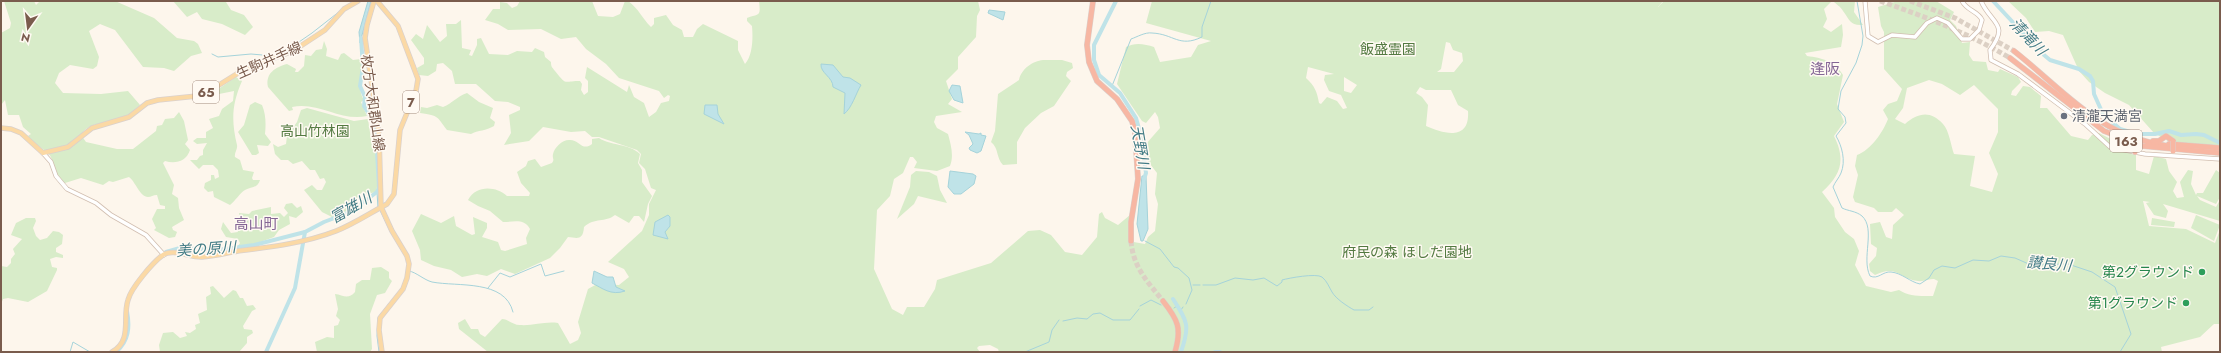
<svg xmlns="http://www.w3.org/2000/svg" width="2221" height="353" viewBox="0 0 2221 353" font-family="Jost,'Noto Sans JP',sans-serif">
  <style>
    .green { fill: #d8ecc9; fill-rule: evenodd }
    .water { fill: #bfe3e8; stroke: #a5d3da }
    .lines { fill: none; stroke-linecap: round; stroke-linejoin: round }
    .stream { stroke: #a5d3da; stroke-width: 1 }
    .river { stroke: #bfe3e8; stroke-width: 4 }
    .highway-tunnel { stroke: #dcd0c4; stroke-width: 5; stroke-dasharray: 5 2.5; stroke-linecap: butt }
    .minor-casing { stroke: #d1beb0; stroke-width: 5 }
    .major-casing { stroke: #dad1cd; stroke-width: 5.5 }
    .highway-casing { stroke: #dad1cd; stroke-width: 6 }
    .minor { stroke: #fff; stroke-width: 3.5 }
    .major { stroke: #fbd9a5; stroke-width: 4 }
    .highway { stroke: #f7b7a3; stroke-width: 5 }
    .highway-bridge-casing { stroke: #dad1cd; stroke-width: 6; stroke-linecap: butt }
    .highway-bridge { stroke: #f7b7a3; stroke-width: 5 }
    .worship-dot { fill: #6b7280; stroke: #fffaf3; stroke-width: 1.5 }
    .leisure-dot { fill: #2e9e5b; stroke: #fffaf3; stroke-width: 1.5 }
    .labels { text-anchor: middle; stroke-width: 3; stroke-linejoin: round; paint-order: stroke }
    .shield { fill: #fffaf3; stroke: #a28b7f; stroke-width: 1 }
    .shield-label { font-size: 13px; font-weight: bold; fill: #7a5c4d }
    .park-label { font-size: 14px; fill: #537a41; stroke: #fffaf3 }
    .street-label { font-size: 14px; fill: #7a5c4d; stroke: #fffaf3 }
    .worship-label { font-size: 14px; fill: #5b616d; stroke: #fffaf3; text-anchor: start }
    .leisure-label { font-size: 14px; fill: #27864d; stroke: #fffaf3; text-anchor: end }
    .water-label { font-size: 15px; font-style: italic; fill: #437c86; stroke: #fffaf3 }
    .neighbourhood-label { font-size: 15px; fill: #846695; stroke: #fffaf3 }
  </style>
  <rect width="100%" height="100%" fill="#fdf6ec"/>
  <g class="green">
    <path d="M4 1H34L36 5 40 1H115L154 18 177 38 194 41 198 44 202 53 191 56 174 71 164 68 143 67 115 30 100 24 89 31 99 57 97 66 93 69 70 65 59 73 55 83 63 93 101 94 128 91 140 105C135 109 130 115 125 118 111 123 88 121 81 135L86 142 117 149H133L156 131 157 126 162 125 165 119 174 118 179 112 184 121 188 140 185 144 190 150C186 162 175 164 165 161L163 163 174 185 172 194 178 198 179 208 184 220 172 227 173 230 177 232 175 237 169 238 154 230 156 228 152 219 157 209H165V206L160 205 157 195C153 195 151 197 148 197 140 197 135 181 129 177L113 182 109 181 103 185 81 178 65 183C54 177 55 160 48 153 41 147 34 144 28 136L31 134 23 127 19 115H8L5 100 1 105V33L10 28 11 23Z"/>
    <path d="M173 1H227L226 2 231 10 244 15 253 27 245 35 222 24 202 19 197 12 187 17Z"/>
    <path d="M520 1H592L598 16 613 17 620 14 625 1H628C639 9 642 18 651 27L654 24V18L666 15 673 25 682 30 684 37H693L697 29 703 24 738 41V50L745 64C753 55 753 37 752 26L747 21V18C759 13 761 18 759 1H978L980 10 977 16 976 37 958 57V69L946 81 952 99 948 104 962 112 936 116 934 122 937 128 948 134C951 145 954 156 950 166L937 171 914 168 917 162 913 157H910L903 173 894 179 890 196 877 210 874 269 892 309 903 315 907 307H924L935 289 937 280 991 263 1028 231 1040 230 1051 235 1065 252 1082 255 1097 237 1099 214 1102 212 1105 218 1118 225 1130 215 1128 241 1145 244 1148 237 1155 231 1158 204 1155 194 1157 173 1147 160 1146 144 1160 128 1158 117 1155 112 1146 123 1142 121 1117 84 1126 47C1135 42 1145 44 1154 47L1160 62 1191 57 1198 45 1211 41 1146 23 1152 1H1663L1658 7 1664 1H1832L1824 9 1827 19 1823 27 1831 32 1842 24 1843 35 1841 47 1805 53 1807 56C1822 58 1835 61 1843 75L1837 104 1844 122 1834 136C1846 160 1841 175 1822 192L1834 208 1835 217 1845 232 1854 239 1859 251 1855 265 1866 286 1891 292 1899 290C1910 297 1920 296 1933 296L1938 281 1934 279C1929 279 1923 282 1918 281 1899 279 1897 264 1875 275L1870 271 1869 264 1876 256 1877 248 1871 244 1870 224 1880 222 1886 237 1892 239 1893 225 1904 215 1896 208 1892 212H1878L1874 208 1855 202 1853 197 1858 175 1855 166 1857 155C1871 150 1883 132 1888 119L1883 110 1888 104 1897 101 1902 89 1884 69V32L1881 26 1878 7 1898 1H1936L1954 12 1950 20 1956 26 1962 43 1970 42 1969 55 1973 61 1986 62 1988 70 1998 72 2000 69 2018 77 2021 82 2012 91 2011 95 2016 96 2023 86 2030 87 2041 96 2040 108H2047L2071 136 2088 140 2092 135 2099 133 2128 148 2131 154 2136 155V170L2149 174 2154 156 2166 159 2169 171 2177 182 2173 191 2177 198 2184 197 2180 182 2188 170 2193 171 2191 184 2196 195 2197 193H2203L2216 170 2220 173V197L2216 204 2197 196 2200 200 2216 207 2220 200V221L2163 204 2168 211 2166 218 2154 215 2146 203 2150 202 2143 201 2149 226 2186 229 2215 243 2220 230V324H2214L2200 337 2161 347 2162 352H999L998 349 990 345 979 346 977 348 980 352H488L459 329 458 323 465 319 471 329H478L480 334 485 337 502 319C508 319 513 325 520 325 533 326 545 321 558 323L570 344 578 340 581 333 578 322 588 289 597 284 619 285 629 277 624 269 608 262 642 231 649 215V204L656 190 651 188 645 169 639 163 641 154 637 150 599 137H592L585 131 571 132 543 127 529 141 504 145 511 133 509 115 520 110V107L508 102 495 101 476 84H455L452 71 443 63 437 64 436 71 428 76 419 75 417 68 424 64V58L411 40 416 34 423 39 427 25 440 42 447 36 446 24H456L461 20 462 48 471 50 469 55 472 56 477 45V39L481 38 489 54 508 55 517 51 532 52 535 48 544 52 545 57 551 62C551 67 552 67 555 71 567 86 563 81 580 81L582 84 581 90 584 95 588 92V81L585 78 587 67 627 92 629 85 634 97 644 103 649 117 656 112 661 103 669 101 670 96 668 95 664 98 659 91 619 78 606 64 586 49 576 37 561 39 541 29 508 30 498 24 485 20 493 9H500V2L507 3 512 8 517 6ZM1446 42 1450 43 1453 50 1462 53 1463 61 1454 72H1437L1441 69ZM1308 67 1334 74 1325 75 1324 80 1329 91 1341 95 1347 108 1343 109 1337 101 1327 97 1321 104 1319 103C1317 92 1315 86 1306 78ZM1344 77 1357 85 1351 93 1344 91ZM1929 80 1942 84 1960 95 1974 85 1998 109V132L1989 153 1998 174 1992 192 1970 186 1975 156 1954 154C1951 146 1949 130 1943 124 1930 110 1918 113 1905 124L1895 119 1903 108 1907 88ZM1420 87 1426 90H1451L1458 105 1468 111C1470 141 1444 134 1426 126L1428 105 1422 97 1416 93Z"/>
    <path d="M1833 1H1855L1854 12 1863 25C1850 26 1850 20 1843 11 1841 7 1836 4 1833 1Z"/>
    <path d="M2008 1H2220V155L2170 142 2154 133 2129 105 2105 93 2089 82 2079 71 2063 35 2049 31 2035 32 2026 18Z"/>
    <path d="M324 41 327 49 326 56 338 60 341 54 344 53 353 60 361 59C365 74 355 85 364 100L361 102 367 116C341 122 318 101 292 107L293 110 289 111 268 87C265 73 276 67 287 64L296 69 295 72H298L304 66 305 55 311 56 316 50 322 49Z"/>
    <path d="M1043 60H1062L1072 63 1073 68 1067 72 1066 76 1071 81 1054 106 1041 113 1025 128 1017 142V164L1003 165C996 158 999 148 991 142L995 131 998 94 1019 80C1021 69 1033 61 1043 60Z"/>
    <path d="M236 77 242 81C232 104 231 120 237 145 238 149 234 153 235 157L240 160 243 170 254 172 252 178 253 180H260C258 188 251 187 245 190 240 193 235 201 230 205L214 197 213 191 208 192 204 188 205 183 211 180V175H214L215 179 219 177 218 170 213 165H203L199 169 190 160H197L200 156 203 155V150L207 143 197 144 193 141 197 138H206V132L213 128 209 119 219 116 222 109 233 101 234 91 219 94 217 90Z"/>
    <path d="M467 93 479 102 493 108 490 118 495 122 494 126C486 131 478 130 471 134L447 130C436 116 440 116 420 113L421 107 427 108 437 105 443 107C453 103 456 97 467 93Z"/>
    <path d="M255 102 262 105C266 114 266 125 265 134L271 142 268 146 257 145 259 153 256 155H252L238 132 244 125 250 105Z"/>
    <path d="M307 108 354 121 368 119 372 146H376L378 182 376 192 367 194 363 191 356 199V205L349 210 332 217 322 212 304 190 312 185 317 190H322L326 182 324 178 320 179 315 170H310L302 161 293 164 288 160H281L275 154 273 144 278 147 286 144 287 136 297 122 301 110Z"/>
    <path d="M599 138C611 146 628 143 640 154L638 163 642 170V182L652 196 648 204 644 222 639 216H634L629 223 615 215C605 223 595 217 584 227 583 241 577 238 568 237L560 248 550 258 515 274 501 269 487 276 477 274 462 277 451 270 434 266 421 260 420 250 412 231 421 214 441 223 454 216 456 226 472 235 475 234 473 217 487 223V228L482 237 498 242 501 250 505 251 527 244 526 238 530 229C524 218 514 222 503 222L490 211 478 206 468 200C476 185 496 186 507 196H529L530 193 521 183 517 172 526 166 528 161 535 159 541 167 552 163C555 159 552 159 553 154 554 148 562 140 569 140 579 139 582 152 592 144V139Z"/>
    <path d="M916 171 929 172 937 176 940 190 947 203 918 196 914 204 897 219 910 187 911 175Z"/>
    <path d="M292 203 297 208 301 206 303 212 296 218 289 216 290 224 279 230 274 237 252 245 238 246 240 243 238 239 226 237 221 229 223 222 231 233 238 232 234 223 240 220 239 213 249 214 252 211 271 207V214L280 213 284 217 288 213 284 208 286 204Z"/>
    <path d="M2196 215 2220 225 2214 241 2191 228Z"/>
    <path d="M26 218H35L36 221 33 228 36 236 40 240 47 238 53 231 59 232 63 235 62 244 56 248V252L63 255V258L56 257 50 259 52 267 57 268V270L47 291 28 302 8 298 3 299 1 304V266L7 267 11 263V259L15 254 13 249 22 239 11 235 16 223Z"/>
    <path d="M2152 218 2175 222 2174 227 2151 225Z"/>
    <path d="M381 267 389 272V278L392 281 385 293 377 295 370 314 372 349 370 352H317L315 342 327 337 334 338V326L338 325 340 320 336 316 338 309 335 294C343 295 348 300 355 292L356 284 362 280H370L372 268Z"/>
    <path d="M213 286 224 298 233 290 236 291 240 298H243L247 306 253 305 256 309 252 311 243 326 244 329 252 330 253 333 247 337V343L239 352H160L159 345 163 333 173 332 180 338 187 336 185 332 190 333 196 329 195 325 200 323 198 314 207 310 206 297 211 294 210 287Z"/>
  </g>
  <g class="water">
    <path d="M368 1H371L360 43 359 32Z"/>
    <path d="M989 10 1005 12 1003 20 988 13Z"/>
    <path d="M821 64 833 65 843 77 850 78 861 85C856 93 852 108 844 114L845 93 833 87C833 77 820 73 821 64Z"/>
    <path d="M952 85 960 86 963 103 954 100 949 91Z"/>
    <path d="M705 105H717L718 114 724 124 704 114Z"/>
    <path d="M965 132 979 134 981 133V135L986 136 981 151 977 153 970 150 969 148 973 144 969 135Z"/>
    <path d="M950 171 973 174 976 176 974 184 961 194H954L948 187Z"/>
    <path d="M1142 176H1146L1148 229 1143 241H1141L1137 224Z"/>
    <path d="M668 215 670 217V226L665 232 668 239 653 235 655 222Z"/>
    <path d="M594 271 607 277H613L616 287 625 291C611 296 602 288 592 283Z"/>
  </g>
  <g class="lines">
    <g class="stream">
      <path d="M1857 1 1863 36 1862 45 1856 63 1841 91 1838 109 1845 117 1846 123 1836 136C1842 146 1846 161 1841 173 1839 178 1835 182 1833 187L1842 208C1848 211 1856 211 1862 216 1876 229 1861 258 1870 276 1878 280 1883 271 1891 272 1902 273 1910 282 1920 284L1929 278 1934 270 1942 266 1955 268 1973 260 1989 261 2001 256 2015 258 2031 265 2068 264 2092 272 2115 287 2131 334 2120 352"/>
      <path d="M283 53 312 33 340 11"/>
      <path d="M212 54 218 57 251 54 274 56"/>
      <path d="M1112 86 1131 39C1137 37 1145 32 1152 33 1174 34 1179 48 1202 37V27L1211 1"/>
      <path d="M377 192 378 208"/>
      <path d="M380 210 390 231"/>
      <path d="M1145 241 1160 249 1174 267 1178 268 1189 278 1192 290 1186 304"/>
      <path d="M409 271C416 272 424 280 432 282 458 287 505 279 513 312"/>
      <path d="M1193 285H1200"/>
      <path d="M1203 285H1216L1235 278 1253 280 1264 278 1277 286 1282 282V280C1289 278 1316 273 1322 277 1327 281 1329 287 1332 292 1336 299 1347 306 1354 310H1369L1373 307"/>
      <path d="M488 288 500 273 510 277 541 264 545 276 564 271"/>
      <path d="M1140 306 1151 300 1161 305"/>
      <path d="M1174 308 1177 306"/>
      <path d="M1181 310 1183 307"/>
      <path d="M380 315 391 301"/>
      <path d="M378 318 377 336 379 352"/>
      <path d="M1063 321 1077 318 1087 319 1093 314 1100 313 1113 320H1130L1139 309"/>
      <path d="M70 352 73 342 90 352"/>
      <path d="M1025 352 1049 342 1052 330 1059 320"/>
    </g>
    <g class="river">
      <path d="M1116 1 1094 45V60L1099 75 1120 93 1136 118 1140 132 1146 173 1144 179"/>
      <path d="M1993 1 2035 46 2040 47 2044 55 2050 60 2079 69 2090 76 2093 81 2094 94 2103 114 2120 129 2137 134H2155L2169 131 2181 135 2196 134 2204 135 2220 143"/>
      <path d="M166 252 180 248 218 250 254 245 305 232 324 222 350 212 377 192 379 188 376 134 374 122 364 106 365 97 360 86 363 67 361 38"/>
      <path d="M1173 299C1188 322 1190 326 1181 352"/>
      <path d="M116 352C129 341 130 327 127 311"/>
      <path d="M266 352 295 288 305 232"/>
      <path d="M1215 352H1220"/>
    </g>
    <g class="highway-tunnel">
      <path d="M1880 1C1926 17 1968 33 2010 58"/>
      <path d="M1910 1 1955 18 2014 51"/>
      <path d="M1131 241C1133 267 1147 281 1163 301"/>
    </g>
    <g class="minor-casing">
      <g id="minor">
        <path d="M1865 1 1868 36 1878 42 1892 35 1915 37 1927 23 1937 18 1948 23 1962 39H1970L1979 30 1982 20C1978 11 1967 11 1962 1"/>
        <path d="M1981 1C1991 24 2010 23 1990 50L1991 60 2018 74 2085 124 2110 147 2145 154 2220 159"/>
        <path d="M43 153 51 162 56 176 67 189 96 203 111 215 146 235 164 255"/>
      </g>
    </g>
    <g class="major-casing">
      <g id="major">
        <path d="M374 1 367 25 365 38 379 135 381 207 392 231 407 256 409 264 407 278 403 289 380 318 379 330 382 352"/>
        <path d="M1 128 11 129 21 133 43 153 68 147 92 128 129 117 147 103 158 100 197 96 211 90 243 70 293 51 325 30 344 9 358 1"/>
        <path d="M112 352C133 340 122 318 128 300 131 288 153 262 163 255 173 248 191 258 202 257 214 256 226 253 238 251 271 247 305 243 336 231 354 224 370 213 387 204L394 194 400 130 416 91 418 79 398 26 377 1"/>
      </g>
    </g>
    <g class="highway-casing">
      <g id="highway">
        <path d="M1093 1 1087 45 1089 62 1097 81 1117 99 1132 121 1135 132 1138 179 1131 222V241"/>
        <path d="M2014 51C2066 92 2098 136 2168 146"/>
        <path d="M2010 58 2104 131 2143 146 2220 153"/>
        <path d="M2153 141H2159L2166 136 2173 141"/>
        <path d="M2122 143 2134 148 2135 152"/>
        <path d="M2169 144 2220 148"/>
        <path d="M1163 301C1178 320 1182 328 1175 352"/>
      </g>
    </g>
    <use href="#minor" class="minor"/>
    <use href="#major" class="major"/>
    <use href="#highway" class="highway"/>
    <g class="highway-bridge-casing">
      <path id="highway-bridge" d="M2173 151V141"/>
    </g>
    <use href="#highway-bridge" class="highway-bridge"/>
  </g>
  <circle class="worship-dot" cx="2064" cy="116" r="4"/>
  <g class="leisure-dot">
    <circle cx="2202" cy="272" r="4"/>
    <circle cx="2186" cy="303" r="4"/>
  </g>
  <g class="labels">
    <g class="shield">
      <rect x="193" y="81" width="26" height="22" rx="3"/>
      <rect x="403" y="91" width="16" height="22" rx="3"/>
      <rect x="2110" y="130" width="32" height="22" rx="3"/>
    </g>
    <g class="shield-label">
      <text x="206" y="97">65</text>
      <text x="411" y="107">7</text>
      <text x="2126" y="146">163</text>
    </g>
    <g class="park-label">
      <text x="1388" y="54">飯盛霊園</text>
      <text x="315" y="136">高山竹林園</text>
      <text x="1407" y="257">府民の森 ほしだ園地</text>
    </g>
    <g class="street-label">
      <text transform="translate(269 60) rotate(-24)" y="5">生駒井手線</text>
      <text transform="translate(373 103) rotate(82)" y="5">枚方大和郡山線</text>
    </g>
    <g class="worship-label">
      <text x="2072" y="121">清瀧天満宮</text>
    </g>
    <g class="leisure-label">
      <text x="2194" y="277">第2グラウンド</text>
      <text x="2178" y="308">第1グラウンド</text>
    </g>
    <g class="water-label">
      <text transform="translate(2028 37) rotate(46)" y="5">清滝川</text>
      <text transform="translate(1140 147) rotate(80)" y="5">天野川</text>
      <text transform="translate(351 208) rotate(-30)" y="5">富雄川</text>
      <text transform="translate(206 249) rotate(-4)" y="5">美の原川</text>
      <text transform="translate(2049 264) rotate(5)" y="5">讃良川</text>
    </g>
    <g class="neighbourhood-label">
      <text x="1825" y="74">逢阪</text>
      <text x="256" y="229">高山町</text>
    </g>
  </g>
  <rect width="2221" height="353" fill="none" stroke="#7a5c4d" stroke-width="4"/>
  <g transform="translate(28 28) rotate(194)" stroke="#fffaf3" stroke-width="3" paint-order="stroke">
  <path d="M0-3L7 15L0 10L-7 15Z" fill="#7a5c4d"/>
  <text y="-6" font-size="11" font-weight="bold" text-anchor="middle" fill="#7a5c4d">N</text>
  </g>
</svg>
